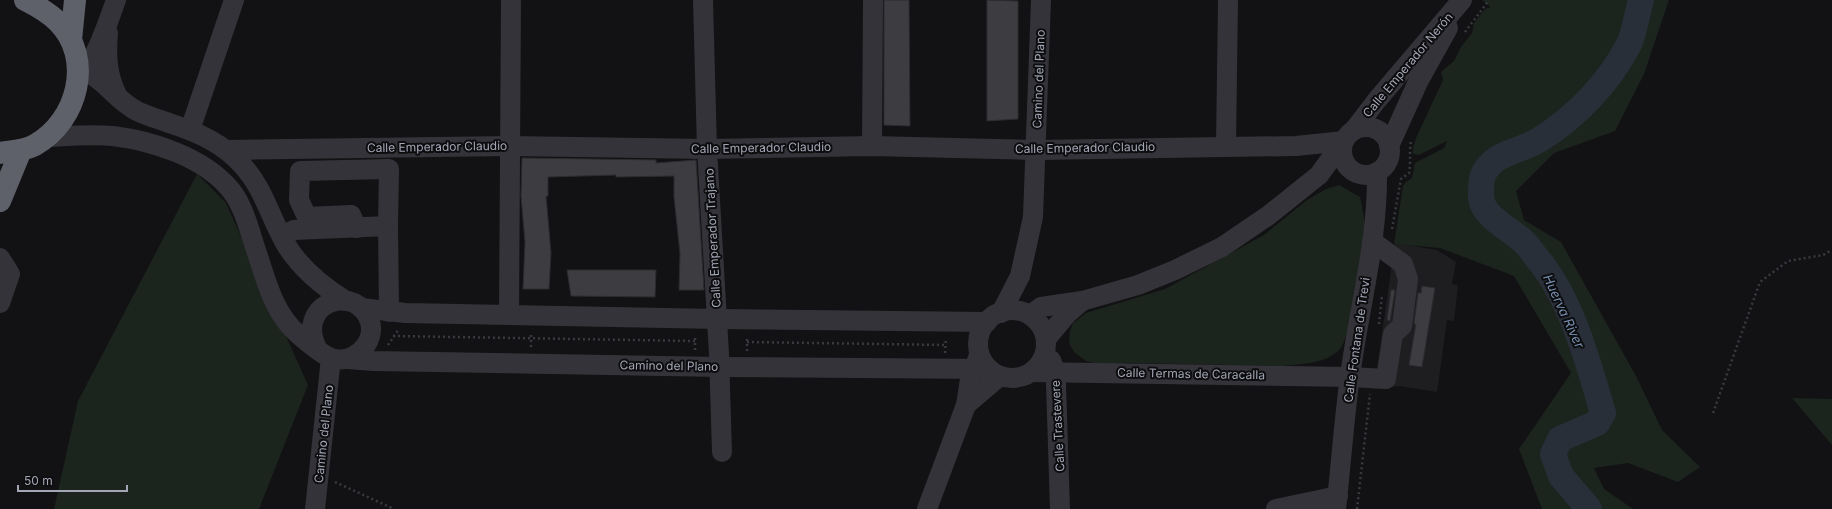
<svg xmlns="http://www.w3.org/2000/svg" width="1832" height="509" viewBox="0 0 1832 509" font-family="Inter,sans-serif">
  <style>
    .built { fill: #1e1e21 }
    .green { fill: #1c241e }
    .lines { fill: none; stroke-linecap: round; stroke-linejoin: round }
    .river { stroke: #282f38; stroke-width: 26 }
    .building { fill: #3c3c41; stroke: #2c2c30 }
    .path { stroke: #393a40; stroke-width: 2.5; stroke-dasharray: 2 3; stroke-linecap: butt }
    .minor { stroke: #333339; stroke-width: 20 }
    .highway { stroke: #5f616a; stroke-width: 22 }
    .labels { text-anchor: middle; stroke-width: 4; stroke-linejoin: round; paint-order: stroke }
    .street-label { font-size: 12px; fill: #a3a7b5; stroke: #0d0d0f }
    .water-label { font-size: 13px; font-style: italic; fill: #7891b2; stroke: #0d0d0f }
  </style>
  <rect width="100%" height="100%" fill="#121214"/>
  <path class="built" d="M1395 243 1437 250 1456 262 1452 284 1458 285 1454 321 1447 320 1437 392 1400 386 1374 389Z"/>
  <g class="green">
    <path d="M1482 0H1669L1644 74 1615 131 1554 153 1516 191 1524 220 1561 242 1636 376 1662 430 1700 467 1678 482 1628 463 1594 468 1604 489 1633 509H1542L1519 449 1571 373 1514 276 1440 248 1394 244 1403 186 1406 182 1412 178 1415 163 1444 148 1447 141 1419 155 1413 154V148L1416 138 1443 80 1441 72 1454 61 1461 47 1472 33 1474 23 1485 9 1491 7Z"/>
    <path d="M197 174 226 203 308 385 259 509H54L78 401Z"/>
    <path d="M1339 185 1360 197C1363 210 1366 226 1365 239 1364 257 1350 339 1340 349 1326 364 1301 364 1282 366L1129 363 1103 365 1086 361 1074 352 1069 343 1070 331 1073 323 1086 313 1165 289 1264 235 1307 200 1326 189Z"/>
    <path d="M1792 398 1832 399V445Z"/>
  </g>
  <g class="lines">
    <path class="river" d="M1589 509 1561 476 1553 454 1560 439 1597 423 1603 413C1588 362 1572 300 1537 258 1533 253 1529 247 1524 242 1512 230 1482 217 1481 197 1481 182 1480 173 1493 162 1502 153 1527 148 1539 140 1576 117 1609 83 1629 44 1635 31 1637 14 1641 0"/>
  </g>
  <g class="building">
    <path d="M884 0H909L910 126 884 125Z"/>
    <path d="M987 0 1018 1V119L987 121Z"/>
    <path d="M522 158 656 160V163L696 160 704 290H679L680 253 674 197V176L616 177V175L548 177V196H546L551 253 549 289H523L525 242 521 196Z"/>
    <path d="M567 270H656L655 297 571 296Z"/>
    <path d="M1422 286 1435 288 1422 367 1409 365 1416 324H1414L1418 293H1421Z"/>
    <path d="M1391 290H1395L1390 321 1387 320Z"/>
  </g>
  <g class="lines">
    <g class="path">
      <path d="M1465 32 1489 0"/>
      <path d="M1392 229 1401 179 1409 173C1411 162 1409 153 1411 141"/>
      <path d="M1379 324 1382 295"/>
      <path d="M393 336 695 341"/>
      <path d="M747 342 946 345"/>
      <path d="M388 345 399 329"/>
      <path d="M531 347V332"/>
      <path d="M695 350V335"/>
      <path d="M747 351V336"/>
      <path d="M945 353 946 338"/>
      <path d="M1713 413 1760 282 1788 261 1823 255 1832 250"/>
      <path d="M335 482 394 509"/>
      <path d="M1357 509 1370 394"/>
    </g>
    <g class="minor">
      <path d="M703 0 707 149 719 354 722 452"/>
      <path d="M108 33C106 55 107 75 117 95"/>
      <path d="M78 65C88 72 98 78 107 87 117 96 125 105 137 111 147 116 158 119 169 123 197 132 223 143 243 166 264 189 270 217 285 243 299 267 322 286 346 301"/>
      <path d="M78 81C96 58 106 28 116 0"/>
      <circle cx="1366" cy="151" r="24"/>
      <path d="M190 130 234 0"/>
      <path d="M1354 130 1377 100 1462 0"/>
      <path d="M47 137C68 136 92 134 113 136 153 141 203 157 230 189 245 207 250 234 258 256 267 284 275 315 299 335 306 341 323 355 331 358 356 366 381 338 367 315 348 283 296 307 317 348"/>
      <path d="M872 146 873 0"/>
      <path d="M1226 146 1228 0"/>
      <path d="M1389 146 1418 82 1448 28"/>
      <path d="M226 150 510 146 707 149 872 146 1036 150 1296 146 1344 141"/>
      <path d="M357 228 351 215 307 217 299 200 300 171 389 169 388 226"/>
      <path d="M282 236 294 230 388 226 389 312"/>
      <path d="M0 258 10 274 0 303"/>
      <path d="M361 308 405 313 718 319 987 322"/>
      <circle cx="1012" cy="344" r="34"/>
      <path d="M1001 313 1020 276 1033 217 1041 0"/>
      <path d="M509 315 511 0"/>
      <path d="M1030 315 1041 307 1082 301 1138 285 1175 270 1222 247 1269 215 1319 175 1343 142"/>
      <path d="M1046 339 1067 314 1082 301"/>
      <path d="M348 359 373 361 720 367 989 369"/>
      <path d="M1051 360 1055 371 1056 384 1060 509"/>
      <path d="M1032 372 1350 377 1386 379 1393 334 1402 326 1408 279 1403 264 1372 241"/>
      <path d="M966 405 1000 376"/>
      <path d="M315 509 331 358"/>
      <path d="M927 509 966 405 970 379 978 358"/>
      <path d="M1276 509 1338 496"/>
      <path d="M1336 509C1341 465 1344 420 1350 376 1359 308 1378 241 1377 172"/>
    </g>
    <g class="highway">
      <path d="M71 40 75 0"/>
      <path d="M0 153C12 151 24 151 35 145 78 121 94 58 58 22 48 12 37 6 25 0"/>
      <path d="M0 201 21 150"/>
    </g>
  </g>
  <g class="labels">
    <g class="street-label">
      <text transform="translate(1408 65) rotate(-50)" y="4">Calle Emperador Nerón</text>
      <text transform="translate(1039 79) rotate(-88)" y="4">Camino del Plano</text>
      <text transform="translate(437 147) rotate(-1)" y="4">Calle Emperador Claudio</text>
      <text transform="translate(761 148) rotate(-1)" y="4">Calle Emperador Claudio</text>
      <text transform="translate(1085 148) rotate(-1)" y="4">Calle Emperador Claudio</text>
      <text transform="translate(713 238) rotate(-93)" y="4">Calle Emperador Trajano</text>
      <text transform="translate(1357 340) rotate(-82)" y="4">Calle Fontana de Trevi</text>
      <text transform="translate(669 366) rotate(1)" y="4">Camino del Plano</text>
      <text transform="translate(1191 374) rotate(1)" y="4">Calle Termas de Caracalla</text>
      <text transform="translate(1058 426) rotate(-93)" y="4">Calle Trastevere</text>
      <text transform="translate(324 434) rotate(-84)" y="4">Camino del Plano</text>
    </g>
    <g class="water-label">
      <text transform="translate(1564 311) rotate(65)" y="5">Huerva River</text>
    </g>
  </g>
  <path d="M18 485v6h109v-6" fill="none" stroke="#a3a7b5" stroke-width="2"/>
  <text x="24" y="485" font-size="12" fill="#a3a7b5" stroke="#0d0d0f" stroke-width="3" paint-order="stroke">50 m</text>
</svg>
